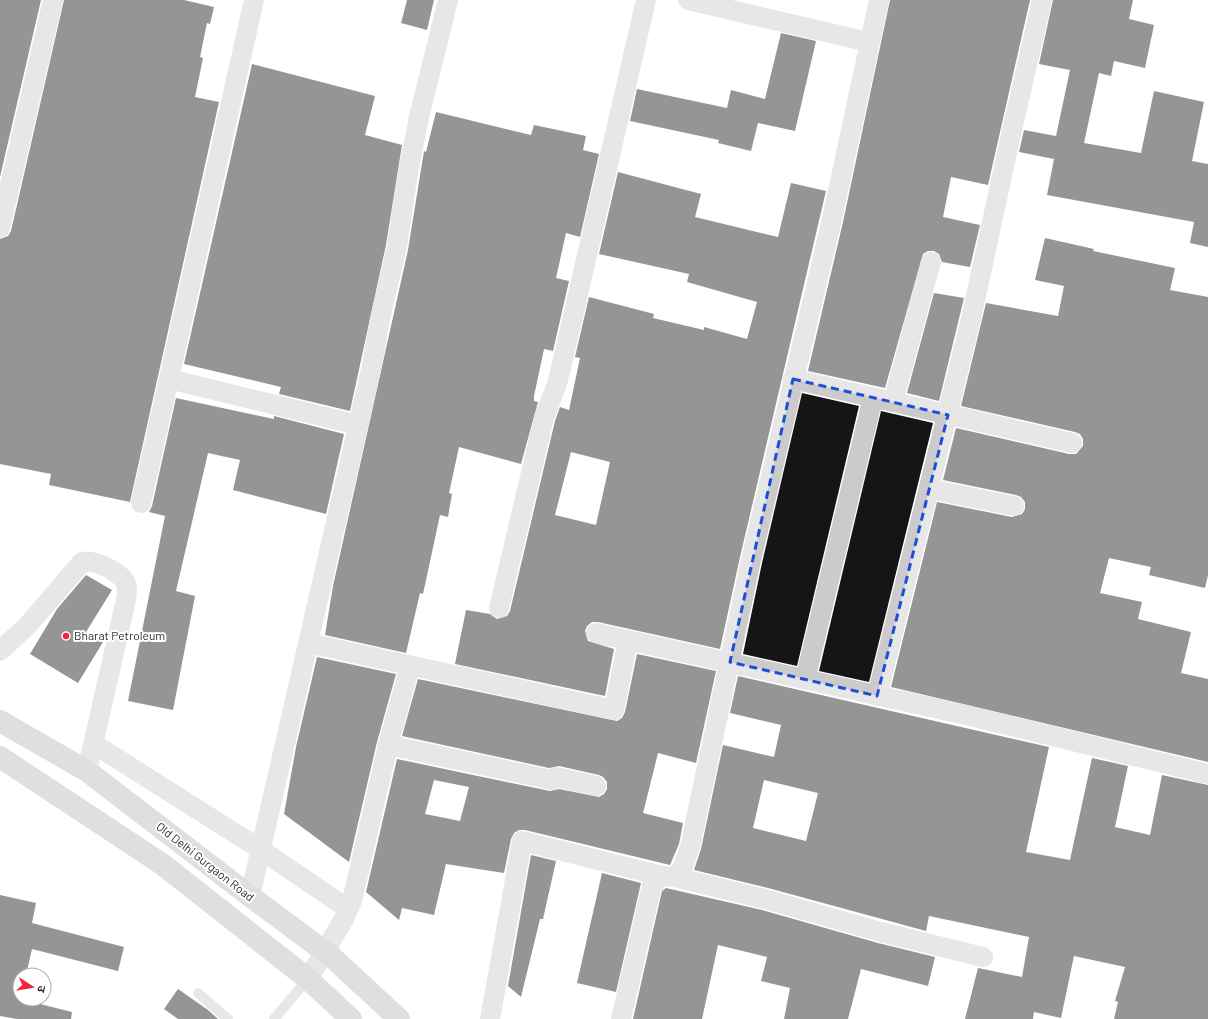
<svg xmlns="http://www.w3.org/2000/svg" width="1208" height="1019" viewBox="0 0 1208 1019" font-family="Barlow,'Noto Sans Devanagari',sans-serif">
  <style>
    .building { fill: #151515; fill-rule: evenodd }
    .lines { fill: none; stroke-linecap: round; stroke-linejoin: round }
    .lane { stroke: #cbcbcb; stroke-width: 10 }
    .street { stroke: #cbcbcb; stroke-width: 20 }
    .secondary { stroke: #b8b8b8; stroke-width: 22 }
    .marked { fill: none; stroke: #1d4ed8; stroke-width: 3; stroke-dasharray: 8 5; stroke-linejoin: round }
    .poi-dot { fill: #f32340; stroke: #fff; stroke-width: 1.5 }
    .labels { text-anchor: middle; stroke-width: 4; stroke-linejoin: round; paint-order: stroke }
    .poi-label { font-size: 12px; fill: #2e2e2e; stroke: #fff; text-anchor: start }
    .street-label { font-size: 12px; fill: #2e2e2e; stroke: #fff }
  </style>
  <rect width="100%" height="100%" fill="#fff"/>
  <g class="building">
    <path d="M0 0H41L0 177Z"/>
    <path d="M64 0H184L214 7 210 24 207 23 200 57 203 58 195 97 219 102 130 502 49 485 51 474 0 464V239L8 236 11 231Z"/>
    <path d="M407 0H434L427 30 401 23Z"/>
    <path d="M890 0H1030L988 185 951 177 943 217 980 225 970 267 942 262 939 254 934 251H928L923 254 885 388 808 371 843 222Z"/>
    <path d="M1053 0H1133L1129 19 1154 25 1145 68 1114 61 1111 76 1099 73 1084 143 1141 153 1154 91 1204 102 1192 161 1208 164V247L1190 243 1194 222 1047 195 1054 159 1019 152 1024 130 1056 136 1070 70 1039 64Z"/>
    <path d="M781 33 816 41 795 131 758 123 751 151 718 143 719 140 630 121 637 89 727 108 731 90 765 99Z"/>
    <path d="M252 64 375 96 365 135 402 145 386 245 350 411 279 394 281 387 184 364Z"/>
    <path d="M436 112 531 135 534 125 586 136 583 150 599 154 580 237 566 233 556 278 569 281 553 351 544 349 534 396V401L538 402 521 464 459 447 449 493 452 494 448 517 440 515 423 594 420 593 406 653 325 635 333 586 408 250 424 151 426 152Z"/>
    <path d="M618 172 701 194 695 217 778 237 791 183 826 191 740 557 720 649 598 622H592L587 626 585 631 588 641 614 649 605 696 455 664 466 610 490 614 497 619 507 616 510 611 555 421 560 407 569 410 580 358 575 357 589 297 654 314 653 318 704 330V327L747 339 757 302 687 282 689 274 599 254ZM571 452 610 462 596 525 555 515Z"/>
    <path d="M1045 238 1094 249 1093 251 1175 268 1170 290 1208 297V575L1205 588 1149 575 1151 567 1109 558 1100 593 1142 602 1138 619 1191 632 1181 673 1208 679V762L891 687 937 502 1012 517 1022 514 1025 509V502L1021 497 1016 495 943 480 956 428 1069 454H1076L1083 446V439L1080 434 1075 432 961 406 986 303 1058 316 1064 286 1035 280Z"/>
    <path d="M934 293 964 298 939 401 907 393Z"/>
    <path d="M802 393 859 406 797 666 743 654 762 563Z"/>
    <path d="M176 398 274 419V416L344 434 326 514 233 490 240 460 208 453 176 591 195 596 173 710 128 701 165 516 149 512 152 506Z"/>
    <path d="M881 411 933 423 869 682 819 671Z"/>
    <path d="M86 575 112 590 86 632 103 642 78 683 30 654 57 609Z"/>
    <path d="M637 654 716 671 696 763 658 753 643 813 683 823 679 844 670 865 525 830H519L514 833 511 839 504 873 446 864 434 915 402 908 399 920 366 892 397 759 550 791 559 789 599 797 604 794 607 789V782L603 777 599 775 559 766 549 768 402 736 418 679 617 721 622 718 625 712ZM434 780 469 787 460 821 425 814Z"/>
    <path d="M317 657 396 674 377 742 349 862 284 814 296 747Z"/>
    <path d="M738 676 1049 747 1026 852 1070 860 1092 758 1128 766 1115 827 1150 835 1162 775 1208 785V1019H1114L1118 1002 1115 1001 1125 967 1074 956 1061 1018 1034 1012 1033 1019H965L978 968 1022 977 1029 937 929 916 926 931 768 888 694 870 701 849 723 745 774 757 781 725 730 713ZM764 780 818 793 806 841 753 828Z"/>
    <path d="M531 855 556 861 543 919H540L521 997 508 986Z"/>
    <path d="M602 873 641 883 616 992 577 983Z"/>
    <path d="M666 888 762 910 878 943 935 957 928 986 861 969 848 1019H784L790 988 761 981 767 957 718 945 702 1019H633L662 891Z"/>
    <path d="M0 895 36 903 32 923 124 947 118 971 32 949 26 975H20V999L72 1012 71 1019H17L0 1016Z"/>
    <path d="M178 989 208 1010 218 1019H178L164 1009Z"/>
  </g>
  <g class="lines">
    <g class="lane">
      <path d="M198 993 228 1019"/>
      <path d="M274 1019 308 979"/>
    </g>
    <g class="street">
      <path d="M688 0 869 42"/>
      <path d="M0 228 53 0"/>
      <path d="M169 379 358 425"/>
      <path d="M793 379 1072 443"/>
      <path d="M893 402 931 262"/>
      <path d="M930 489 1014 506"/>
      <path d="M141 503 254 0"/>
      <path d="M499 608 544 418 558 381 646 0"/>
      <path d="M596 633 966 715 1208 774"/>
      <path d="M308 643 614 710 628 640"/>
      <path d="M0 651 28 625 82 562C94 559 122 572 126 584 128 589 127 595 126 600L87 771"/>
      <path d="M805 680 873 397"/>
      <path d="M877 696 971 319 1010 139 1042 0"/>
      <path d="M94 744 260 849 348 909"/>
      <path d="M388 745 552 780 556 777 596 786"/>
      <path d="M674 877 765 899 881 932 983 957"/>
      <path d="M250 896 372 365 380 319 397 247 408 173 419 117 448 0"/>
      <path d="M308 979 344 919 352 901 388 745 410 666"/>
      <path d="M490 1019 522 841 662 876"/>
      <path d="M621 1019 652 885 662 876 674 877 682 869 690 847 751 560 832 219 879 0"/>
    </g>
    <g class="secondary">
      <path d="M0 721 87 771 250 896 332 957 399 1019"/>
      <path d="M0 757 162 864 308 979 351 1019"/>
    </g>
  </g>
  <path d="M0 0H1208V1019H0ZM793 379 948 415 877 696 730 662Z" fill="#fff" fill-opacity=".55" fill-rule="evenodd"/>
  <path class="marked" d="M793 379 948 415 877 696 730 662Z"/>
  <circle class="poi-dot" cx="66" cy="636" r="4"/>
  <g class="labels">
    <g class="poi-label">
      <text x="74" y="640">Bharat Petroleum</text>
    </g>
    <g class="street-label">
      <text transform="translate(205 862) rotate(38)" y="4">Old Delhi Gurgaon Road</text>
    </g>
  </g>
  <g transform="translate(32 987) rotate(102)"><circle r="19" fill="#ffffff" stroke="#ababab"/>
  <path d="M0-3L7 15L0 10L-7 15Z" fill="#f32340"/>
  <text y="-6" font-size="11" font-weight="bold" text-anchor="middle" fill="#2e2e2e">उ</text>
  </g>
</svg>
